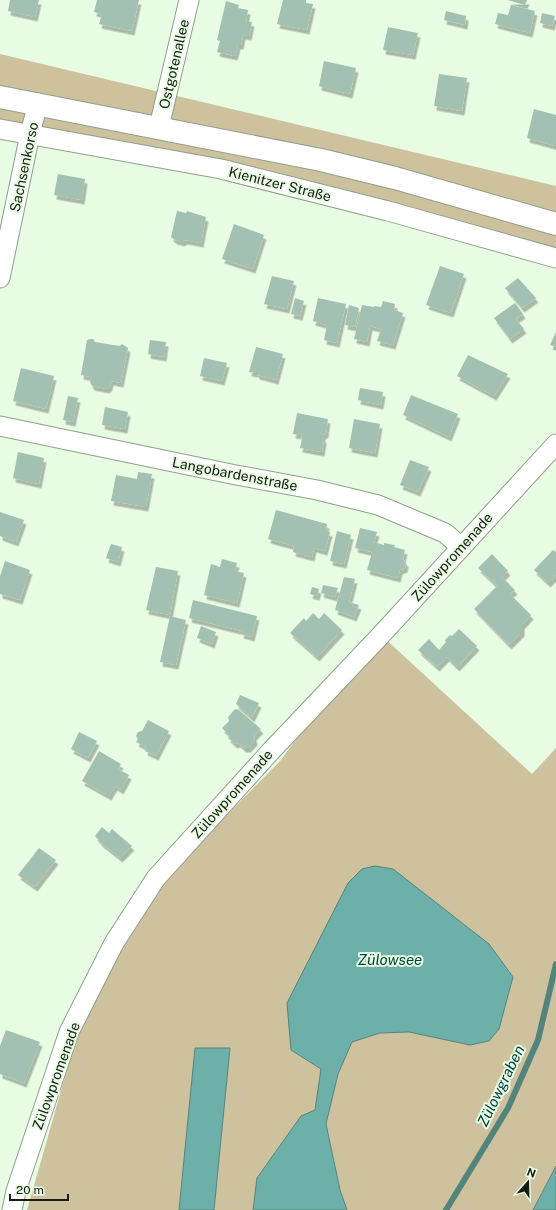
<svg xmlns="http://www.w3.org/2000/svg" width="556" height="1210" viewBox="0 0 556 1210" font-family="'Public Sans',sans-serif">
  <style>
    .green { fill: #cdc19e }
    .water { fill: #6db0a9; stroke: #53847c }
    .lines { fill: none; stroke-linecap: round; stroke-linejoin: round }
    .stream { stroke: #53847c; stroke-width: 6 }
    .building { fill: #a3c1b2; filter: url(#shadow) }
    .street-casing { stroke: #8ea089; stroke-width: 21 }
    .secondary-casing { stroke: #8ea089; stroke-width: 24 }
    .street { stroke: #fff; stroke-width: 19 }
    .secondary { stroke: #fff; stroke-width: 22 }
    .labels { text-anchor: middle; stroke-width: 4; stroke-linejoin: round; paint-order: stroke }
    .street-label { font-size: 14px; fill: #151c14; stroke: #e8fce3 }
    .water-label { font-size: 15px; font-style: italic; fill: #02443f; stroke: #e8fce3 }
  </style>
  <defs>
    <filter id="shadow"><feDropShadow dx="2.5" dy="4.5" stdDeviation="0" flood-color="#0004"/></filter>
  </defs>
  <rect width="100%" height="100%" fill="#e8fce3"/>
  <g class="green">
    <path d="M0 54 556 186V258L388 211 0 129Z"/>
    <path d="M381 635 532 774 556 748V1166L533 1210H347L340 1190 326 1124 338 1074 352 1042 380 1033 410 1032 470 1045 513 977 488 944 393 870 291 1050 321 1069 315 1110 301 1116 257 1178 253 1210H214L230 1048H196L179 1210H27L78 1031 122 947 161 882 281 760 300 734Z"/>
  </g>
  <g class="water">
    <path d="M375 866 393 869 489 944 513 977 499 1029 489 1041 470 1045 409 1032 380 1033 352 1042 338 1074 326 1124 340 1190 347 1210H253L257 1178 301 1116 315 1110 321 1069 291 1050 287 1003 348 883 362 869Z"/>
    <path d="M195 1048H230L214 1210H179Z"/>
    <path d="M556 1166V1210H533Z"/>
  </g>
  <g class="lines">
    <path class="stream" d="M446 1210 508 1108 538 1040 556 964"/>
  </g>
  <g class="building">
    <path d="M10 0H39L35 17 8 11Z"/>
    <path d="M97 0H139L132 31 99 24 102 14 94 12Z"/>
    <path d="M283 0H306V3L313 4 307 30 277 24Z"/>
    <path d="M507 0H527L525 5Z"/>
    <path d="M226 1 239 5 238 8 248 10 246 21 252 22 249 36 243 35 241 45H238L235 56 217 52 220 41 217 40Z"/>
    <path d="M511 5 535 11 530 33 495 24 498 13 508 15Z"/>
    <path d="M446 11 466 16 465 25 444 20Z"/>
    <path d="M542 13 555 16 552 26 540 23Z"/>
    <path d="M388 27 418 33 413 55 383 50Z"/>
    <path d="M324 61 356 68 350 94 319 86Z"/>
    <path d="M439 74 467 78 462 111 434 106Z"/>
    <path d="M534 109 556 115V146L527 138Z"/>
    <path d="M58 174 85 179 82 200 54 195Z"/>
    <path d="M177 211 186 213 187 211 206 217 201 243 185 240 182 242 175 240 171 237Z"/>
    <path d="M234 224 264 235 253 269 222 259Z"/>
    <path d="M440 266 464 274 451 313 426 305Z"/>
    <path d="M272 276 294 281 287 309 264 304Z"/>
    <path d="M518 278 536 298 522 308 505 288Z"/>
    <path d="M295 298 304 301 300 316 291 314Z"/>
    <path d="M318 298 346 304 337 343 324 340 327 325 313 321Z"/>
    <path d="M383 301 395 304 394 310 403 313 393 345 377 341 381 329 370 326 367 342 354 339 362 305 374 307V306L381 307Z"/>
    <path d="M515 303 523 314 516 319 524 329 510 339 494 318Z"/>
    <path d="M349 305 359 308 355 327 345 325Z"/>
    <path d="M556 332V347L550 345Z"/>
    <path d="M90 339H93L95 342 107 344 120 346 122 344 128 348 121 383 111 381 110 386 107 389 92 386 90 382 91 377 81 375 87 340Z"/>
    <path d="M150 340 166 342 164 357 148 354Z"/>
    <path d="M256 347 283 354 276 380 257 375V373L249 372Z"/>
    <path d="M468 355 508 374 494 396 457 376Z"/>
    <path d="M204 358 227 363 222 381 200 376Z"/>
    <path d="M21 368 54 376 46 409 13 401Z"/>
    <path d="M360 388 383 392 381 405 358 400Z"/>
    <path d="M411 395 458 414 449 437 403 415Z"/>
    <path d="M68 396 78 398 73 422 63 420Z"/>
    <path d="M105 407 128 412 125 429 102 425Z"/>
    <path d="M297 413 328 419 326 433 323 435V438L324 439 322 452 300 448 302 438 301 435 293 434Z"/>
    <path d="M354 419 380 424 375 453 349 448Z"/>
    <path d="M18 452 44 458 39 484 13 478Z"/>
    <path d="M410 460 429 467 418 492 400 485Z"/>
    <path d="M138 472 152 474 146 507 111 501 116 475 137 479Z"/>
    <path d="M276 510 327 524 326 531 330 532 325 551 314 548 312 557 293 552 294 546 268 539Z"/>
    <path d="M0 512 24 520 16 542 0 536Z"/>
    <path d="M360 528 377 532 374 542 384 545V543L395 545 394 547 405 550 403 559 406 563 405 568 400 570 398 578 367 570 372 552 355 548Z"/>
    <path d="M337 531 351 535 344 564 330 561Z"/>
    <path d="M111 544 122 547 118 562 106 558Z"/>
    <path d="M553 550 556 552V575L548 583 534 570Z"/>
    <path d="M492 554 508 571 502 577 515 590 510 594 531 615 522 625V632L509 645 474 609 497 586 478 568Z"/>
    <path d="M222 559 237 563 235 571 244 573 237 603 204 595 211 564 220 567Z"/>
    <path d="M5 561 30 570 20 600 0 594V576Z"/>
    <path d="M156 567 178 571 170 615 146 610Z"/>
    <path d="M344 577 355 579 349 602 359 605 354 617 335 610Z"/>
    <path d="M323 585 338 588 335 597 321 593Z"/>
    <path d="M312 587 319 589 317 596 310 594Z"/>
    <path d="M193 600 257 616 252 637 241 634 242 631 189 618Z"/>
    <path d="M313 613 319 619 324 613 342 630 317 657 290 633 304 618 306 621Z"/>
    <path d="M170 616 186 620 176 665 160 662Z"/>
    <path d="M201 626 216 632 212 644 197 638Z"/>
    <path d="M459 629 477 646 457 667 447 657 437 667 418 650 429 639 439 650 446 642 445 640 450 635 452 636Z"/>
    <path d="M240 695 259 703 252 718 236 704Z"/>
    <path d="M235 709 239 710 261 729 254 736 255 741 248 748H244L238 743 235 744 228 738 229 735 222 728 229 721 228 717Z"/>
    <path d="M148 720 169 731 156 756 145 751 146 747 136 742 138 739 136 736 138 732 142 731Z"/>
    <path d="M79 732 97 741 88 758 71 749Z"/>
    <path d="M99 751 121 764 118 769 129 775 121 790 115 786 109 796 82 781Z"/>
    <path d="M102 827 109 833 112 829 132 846 120 858 101 843 95 836Z"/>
    <path d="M39 848 56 860 35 887 18 875Z"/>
    <path d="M6 1030 40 1042 24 1083 0 1074V1046Z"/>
  </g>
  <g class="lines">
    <g class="street-casing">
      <g id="street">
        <path d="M159 127 189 0"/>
        <path d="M0 129 221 169 388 211 556 258"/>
        <path d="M0 278 30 134 38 103"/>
        <path d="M0 426 231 474 317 490 378 505 445 533 461 547"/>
        <path d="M12 1210 16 1191 69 1032 114 943 156 878 271 751 381 635 556 444"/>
      </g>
    </g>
    <g class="secondary-casing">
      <path id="secondary" d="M0 97 321 160 395 178 556 224"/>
    </g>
    <use href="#street" class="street"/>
    <use href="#secondary" class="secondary"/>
  </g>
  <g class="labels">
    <g class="street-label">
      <text transform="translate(174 64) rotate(-77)" y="5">Ostgotenallee</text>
      <text transform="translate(24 167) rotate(-78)" y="5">Sachsenkorso</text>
      <text transform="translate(280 184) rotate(14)" y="5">Kienitzer Straße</text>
      <text transform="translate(235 474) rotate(11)" y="5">Langobardenstraße</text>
      <text transform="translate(452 557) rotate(-48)" y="5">Zülowpromenade</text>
      <text transform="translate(232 794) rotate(-48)" y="5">Zülowpromenade</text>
      <text transform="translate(56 1076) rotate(-70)" y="5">Zülowpromenade</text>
    </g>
    <g class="water-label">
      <text x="390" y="965">Zülowsee</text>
      <text transform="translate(501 1086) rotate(-64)" y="5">Zülowgraben</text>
    </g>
  </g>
  <g transform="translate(528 1182) rotate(20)" stroke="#e8fce3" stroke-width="3" paint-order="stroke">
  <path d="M0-3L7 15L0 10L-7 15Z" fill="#151c14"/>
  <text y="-6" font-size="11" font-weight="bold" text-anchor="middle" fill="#151c14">N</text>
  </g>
  <path d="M10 1194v6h58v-6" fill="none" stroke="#151c14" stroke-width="2"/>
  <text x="16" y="1194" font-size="12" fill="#151c14" stroke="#e8fce3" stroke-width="3" paint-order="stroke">20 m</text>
</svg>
